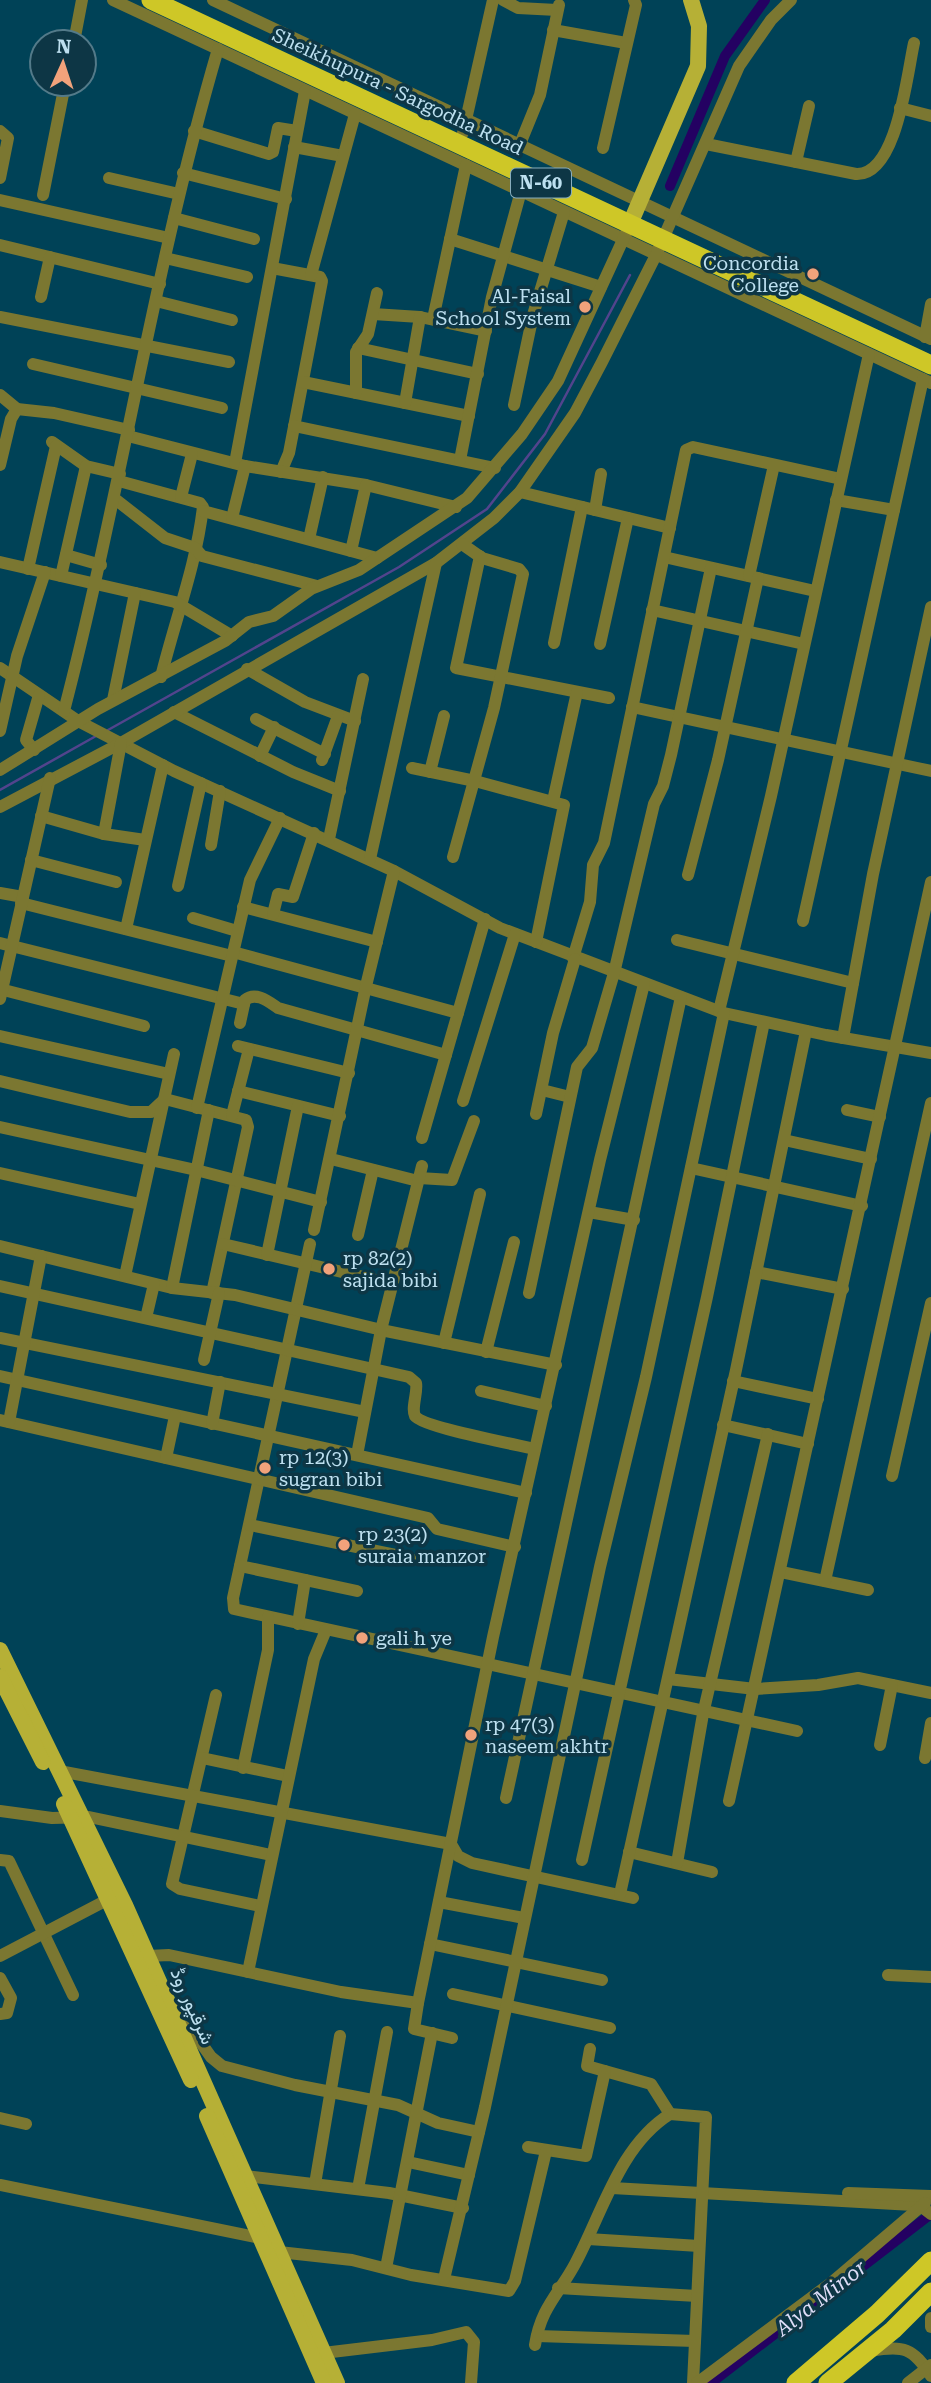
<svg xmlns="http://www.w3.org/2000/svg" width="931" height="2383" viewBox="0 0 931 2383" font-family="'Roboto Serif',Vazirmatn,serif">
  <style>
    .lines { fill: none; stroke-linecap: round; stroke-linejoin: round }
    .stream { stroke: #52448d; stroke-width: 2.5 }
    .canal { stroke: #240162; stroke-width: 10 }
    .minor { stroke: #7b7731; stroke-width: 12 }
    .major { stroke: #b6b036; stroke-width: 16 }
    .highway { stroke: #cec727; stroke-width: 19 }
    .poi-dot { fill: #f1a27b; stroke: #0d3645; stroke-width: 2.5 }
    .labels { text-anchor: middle; stroke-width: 7; stroke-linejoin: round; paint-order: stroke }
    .shield { fill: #0d3645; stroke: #88adbd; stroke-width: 2 }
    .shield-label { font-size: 18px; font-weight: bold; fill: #bde0f0 }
    .street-label { font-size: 19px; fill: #bde0f0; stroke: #0d3645 }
    .poi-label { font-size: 19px; fill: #bde0f0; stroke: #0d3645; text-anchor: start }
    .water-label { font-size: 21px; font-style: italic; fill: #deddf7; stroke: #0d3645 }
  </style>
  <rect width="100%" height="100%" fill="#004257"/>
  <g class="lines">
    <g class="stream">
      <path d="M108 730 399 567 487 509 545 434 630 275"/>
      <path d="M0 790 96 736"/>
    </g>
    <g class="canal">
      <path d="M670 186 725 56 765 0"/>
      <path d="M711 2383 931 2214"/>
    </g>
    <g class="minor">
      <path d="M113 0 931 383"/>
      <path d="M213 0 931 339"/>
      <path d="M503 0 518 8 557 10"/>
      <path d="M553 30 626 43"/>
      <path d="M74 42 82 0"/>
      <path d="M900 108 931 116"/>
      <path d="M0 131 8 138 0 178"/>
      <path d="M194 131 269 154 273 152 278 128 297 131"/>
      <path d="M463 133 493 0"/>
      <path d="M520 144 540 95 559 5"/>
      <path d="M706 144 856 174C897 176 907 74 914 43"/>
      <path d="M294 147 343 156"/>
      <path d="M603 148 636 5 634 0"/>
      <path d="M796 162 809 106"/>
      <path d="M183 173 286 199"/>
      <path d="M109 178 179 194"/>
      <path d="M43 195 65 84"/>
      <path d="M0 200 169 238"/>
      <path d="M174 218 254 239"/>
      <path d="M450 239 601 287"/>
      <path d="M0 245 160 284"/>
      <path d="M165 258 247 277"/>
      <path d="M272 268 320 277 322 281 289 453 281 472"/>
      <path d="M311 275 355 114"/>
      <path d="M41 297 50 257"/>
      <path d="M156 301 232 320"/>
      <path d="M373 314 420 317 486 331"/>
      <path d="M0 317 229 362"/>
      <path d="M433 319 466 165"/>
      <path d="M925 337 931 304"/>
      <path d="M358 348 478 374"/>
      <path d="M33 364 222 408"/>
      <path d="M303 382 469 416"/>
      <path d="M356 393V352L368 334 377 293"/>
      <path d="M0 395 17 409"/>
      <path d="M405 403 420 317"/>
      <path d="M514 405 533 315 564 212"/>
      <path d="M294 426 495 468"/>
      <path d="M128 436 245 466 366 485 456 507"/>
      <path d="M52 442 86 466 120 474"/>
      <path d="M460 460 492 297 521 191"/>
      <path d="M235 463 305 91"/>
      <path d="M0 465 11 419 17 409 54 413 129 430"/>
      <path d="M119 481 200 503 203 507C196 566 175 620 161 677"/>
      <path d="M520 492 670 528"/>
      <path d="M181 497 192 454"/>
      <path d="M115 499 165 538 195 548 202 556 317 586"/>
      <path d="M836 500 894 510"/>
      <path d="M595 510 601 474"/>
      <path d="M203 511 377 558"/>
      <path d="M232 518 245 466"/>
      <path d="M309 539 323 477"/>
      <path d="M351 551 366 485"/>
      <path d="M66 555 101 565"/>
      <path d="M480 556 456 668 609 698"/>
      <path d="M664 557 815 591"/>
      <path d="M0 562 175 602 232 636"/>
      <path d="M28 569 56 446"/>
      <path d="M61 576 86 466"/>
      <path d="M749 576 774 465"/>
      <path d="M652 610 804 644"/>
      <path d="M554 643 582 507"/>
      <path d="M600 644 628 518"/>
      <path d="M0 668 78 721 174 771 394 871 500 928 724 1013 826 1035 931 1053"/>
      <path d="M247 669 305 702 355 721"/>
      <path d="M113 700 135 593"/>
      <path d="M632 707 931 771"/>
      <path d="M64 711C121 492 154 267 218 49"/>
      <path d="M174 712 293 772 340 791"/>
      <path d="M256 719 325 754"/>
      <path d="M0 731 17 656 45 572"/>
      <path d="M34 750 26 740 39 695"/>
      <path d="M260 756 274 727"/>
      <path d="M322 760 338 716"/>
      <path d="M412 768 475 781 564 805 536 942"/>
      <path d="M0 770 98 709 225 641 249 622 273 616 311 589 359 570 467 498 522 434 558 381 627 231"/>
      <path d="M430 772 444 716"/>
      <path d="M553 801 577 692"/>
      <path d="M0 807 121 743 436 563 494 518 520 492 575 413 602 362 656 255 739 66 771 20 791 0"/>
      <path d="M41 816 104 834 145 840"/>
      <path d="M104 834 121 743"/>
      <path d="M329 839 363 679"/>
      <path d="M211 845 220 791"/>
      <path d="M453 857 494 708 523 574 519 569 482 558 462 544"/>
      <path d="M370 859 436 563"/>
      <path d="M31 860 116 882"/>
      <path d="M688 875 718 760 758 578"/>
      <path d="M178 886 201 783"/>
      <path d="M0 893 23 897"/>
      <path d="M21 903 232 956"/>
      <path d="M243 907 377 942"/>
      <path d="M273 914 278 894 293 897 314 833"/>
      <path d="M193 918 237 931"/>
      <path d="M803 921 923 379"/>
      <path d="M126 929 163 765"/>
      <path d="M677 940 853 983"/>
      <path d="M0 943 244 1004"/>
      <path d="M233 952 458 1013"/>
      <path d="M573 958 590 902 593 865 604 843 686 450 693 447 841 479"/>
      <path d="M0 989 144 1026"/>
      <path d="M0 999 50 778"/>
      <path d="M719 1011 771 796 869 354"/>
      <path d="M240 1023 245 1000C256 991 269 1002 278 1008L446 1055"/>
      <path d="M0 1036 169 1074"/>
      <path d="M843 1038 873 874 931 607"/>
      <path d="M238 1046 349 1073"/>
      <path d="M0 1081 130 1112H151L165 1099 246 1120 248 1127 212 1293"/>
      <path d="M542 1090 570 1097"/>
      <path d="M238 1091 340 1116"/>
      <path d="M463 1101 515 934"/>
      <path d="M197 1108 250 880 280 818"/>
      <path d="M847 1110 880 1117"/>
      <path d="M536 1114 553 1033 575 959"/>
      <path d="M232 1115 249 1049"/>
      <path d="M0 1127 196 1170 321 1202"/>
      <path d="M422 1138 485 919"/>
      <path d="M784 1140 871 1159"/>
      <path d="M331 1159 418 1181"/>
      <path d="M691 1168 862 1206"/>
      <path d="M0 1173 140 1204"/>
      <path d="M419 1178 452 1180 474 1121"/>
      <path d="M589 1212 634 1220"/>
      <path d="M314 1230 366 986 394 871"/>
      <path d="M358 1235 373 1170"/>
      <path d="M223 1244 393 1284"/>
      <path d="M310 1244 233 1598 234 1609 797 1731"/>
      <path d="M0 1246 172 1288 235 1295 386 1331 556 1365"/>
      <path d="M267 1255 298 1106"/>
      <path d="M756 1272 843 1289"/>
      <path d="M125 1276 174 1054"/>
      <path d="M0 1286 409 1377 416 1383C418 1392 411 1408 415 1416 422 1427 518 1445 535 1449"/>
      <path d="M172 1288 209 1110"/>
      <path d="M529 1293 577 1067 592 1048 614 973 654 804 663 786 671 755 711 568"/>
      <path d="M146 1318 154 1284"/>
      <path d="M0 1338 365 1412"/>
      <path d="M444 1343 480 1194"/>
      <path d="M486 1352 514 1242"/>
      <path d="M204 1360 219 1293"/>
      <path d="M0 1376 526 1493"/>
      <path d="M733 1381 818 1399"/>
      <path d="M481 1391 546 1406"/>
      <path d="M0 1420 428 1518 437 1529 515 1547"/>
      <path d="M9 1422 41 1256"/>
      <path d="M212 1424 220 1382"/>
      <path d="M723 1425 808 1444"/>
      <path d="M357 1455 381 1330 422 1166"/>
      <path d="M166 1458 175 1416"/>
      <path d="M892 1476 931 1303"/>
      <path d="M250 1525 410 1558"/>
      <path d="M240 1566 357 1591"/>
      <path d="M781 1572 868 1590"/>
      <path d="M825 1581 931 1103"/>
      <path d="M298 1624 305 1580"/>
      <path d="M668 1679 755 1689 818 1685 858 1678 931 1693"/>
      <path d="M216 1695 172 1884 180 1889 260 1906"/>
      <path d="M880 1745 892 1685"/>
      <path d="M202 1758 288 1776"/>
      <path d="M925 1758 931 1723"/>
      <path d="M243 1768 268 1650V1617"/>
      <path d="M59 1771 451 1844 458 1856 472 1863 633 1898"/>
      <path d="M506 1798 681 997"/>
      <path d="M729 1801 931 882"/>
      <path d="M0 1811 52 1818 89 1817 271 1855"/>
      <path d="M629 1852 712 1872"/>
      <path d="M0 1860 9 1861 73 1995"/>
      <path d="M582 1860 707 1297 764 1022"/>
      <path d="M677 1863 703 1714 768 1434"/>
      <path d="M620 1894 736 1370 806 1031"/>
      <path d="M439 1902 524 1918"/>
      <path d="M430 1944 602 1980"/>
      <path d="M0 1956 107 1900"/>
      <path d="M148 1956 169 1955 341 1992 418 2003"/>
      <path d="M248 1972 314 1659 326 1630"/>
      <path d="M888 1975 931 1977"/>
      <path d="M0 1978 11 1998 7 2013 0 2014"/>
      <path d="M453 1994 610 2028"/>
      <path d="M177 2022 194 2033 211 2057 222 2066 295 2085 398 2105 438 2123 479 2132"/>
      <path d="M452 2038 414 2029 418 2003 493 1637 600 1160 644 984"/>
      <path d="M590 2049 587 2066 651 2084 670 2114"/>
      <path d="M0 2118 26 2124"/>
      <path d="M528 2147 586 2156 605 2071"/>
      <path d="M408 2162 469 2175"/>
      <path d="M245 2176 389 2193 463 2208"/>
      <path d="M315 2184 340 2036"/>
      <path d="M0 2185 260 2238"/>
      <path d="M612 2188 913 2205 922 2207 931 2214"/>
      <path d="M358 2189 387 2032"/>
      <path d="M848 2193 931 2196"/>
      <path d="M588 2239 699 2246"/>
      <path d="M279 2252 352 2260 411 2275 509 2291 515 2281 546 2151"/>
      <path d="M386 2268 432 2033"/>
      <path d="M444 2279 485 2107 600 1567 646 1377 724 1013"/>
      <path d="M558 2288 697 2296"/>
      <path d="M931 2318V2327"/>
      <path d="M537 2336 695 2341"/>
      <path d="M535 2345C541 2307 559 2294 575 2264 602 2214 619 2146 670 2114L706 2117 693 2383"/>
      <path d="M871 2351C904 2345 913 2348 931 2376"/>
      <path d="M315 2354 432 2340 466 2332 474 2342 471 2383"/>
      <path d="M697 2383 831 2283 925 2203"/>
      <path d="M908 2383 931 2365"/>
    </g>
    <g class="major">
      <path d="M630 224 698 66 699 26 691 0"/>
      <path d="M0 1650 125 1905 337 2383"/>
      <path d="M0 1677 43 1762"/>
      <path d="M64 1804 191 2080"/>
      <path d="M207 2116 324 2383"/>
    </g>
    <g class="highway">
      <path d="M151 0 931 365"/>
      <path d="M796 2383 877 2314 931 2261"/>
      <path d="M828 2383 893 2330 931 2292"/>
    </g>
  </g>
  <g class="poi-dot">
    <circle cx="813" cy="274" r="7"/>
    <circle cx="585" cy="307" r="7"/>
    <circle cx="329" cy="1269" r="7"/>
    <circle cx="265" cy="1468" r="7"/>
    <circle cx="344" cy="1545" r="7"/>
    <circle cx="362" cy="1638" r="7"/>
    <circle cx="471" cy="1735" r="7"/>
  </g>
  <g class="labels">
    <rect class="shield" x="511" y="168.5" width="60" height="29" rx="5"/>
    <g class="shield-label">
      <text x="541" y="189">N-60</text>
    </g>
    <g class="street-label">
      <text transform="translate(398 91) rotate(25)" y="7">Sheikhupura - Sargodha Road</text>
      <text transform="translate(193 2006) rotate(66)" y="7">شرقپور روڈ</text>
    </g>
    <g class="poi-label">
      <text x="799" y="270" text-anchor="end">Concordia<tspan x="799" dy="22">College</tspan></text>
      <text x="571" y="303" text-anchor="end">Al-Faisal<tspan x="571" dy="22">School System</tspan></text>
      <text x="343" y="1265">rp 82(2)<tspan x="343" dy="22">sajida bibi</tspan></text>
      <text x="279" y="1464">rp 12(3)<tspan x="279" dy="22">sugran bibi</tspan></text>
      <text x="358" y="1541">rp 23(2)<tspan x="358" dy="22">suraia manzor</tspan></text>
      <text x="376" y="1645">gali h ye</text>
      <text x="485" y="1731">rp 47(3)<tspan x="485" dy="22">naseem akhtr</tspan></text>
    </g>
    <g class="water-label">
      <text transform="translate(821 2298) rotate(-38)" y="7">Alya Minor</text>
    </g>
  </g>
  <g transform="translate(63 63) rotate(3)"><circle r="33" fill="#0d3645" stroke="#537a89" stroke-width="2"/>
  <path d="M0-5L12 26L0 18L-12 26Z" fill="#f1a27b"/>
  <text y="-10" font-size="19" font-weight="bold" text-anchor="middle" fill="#bde0f0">N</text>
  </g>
</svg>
